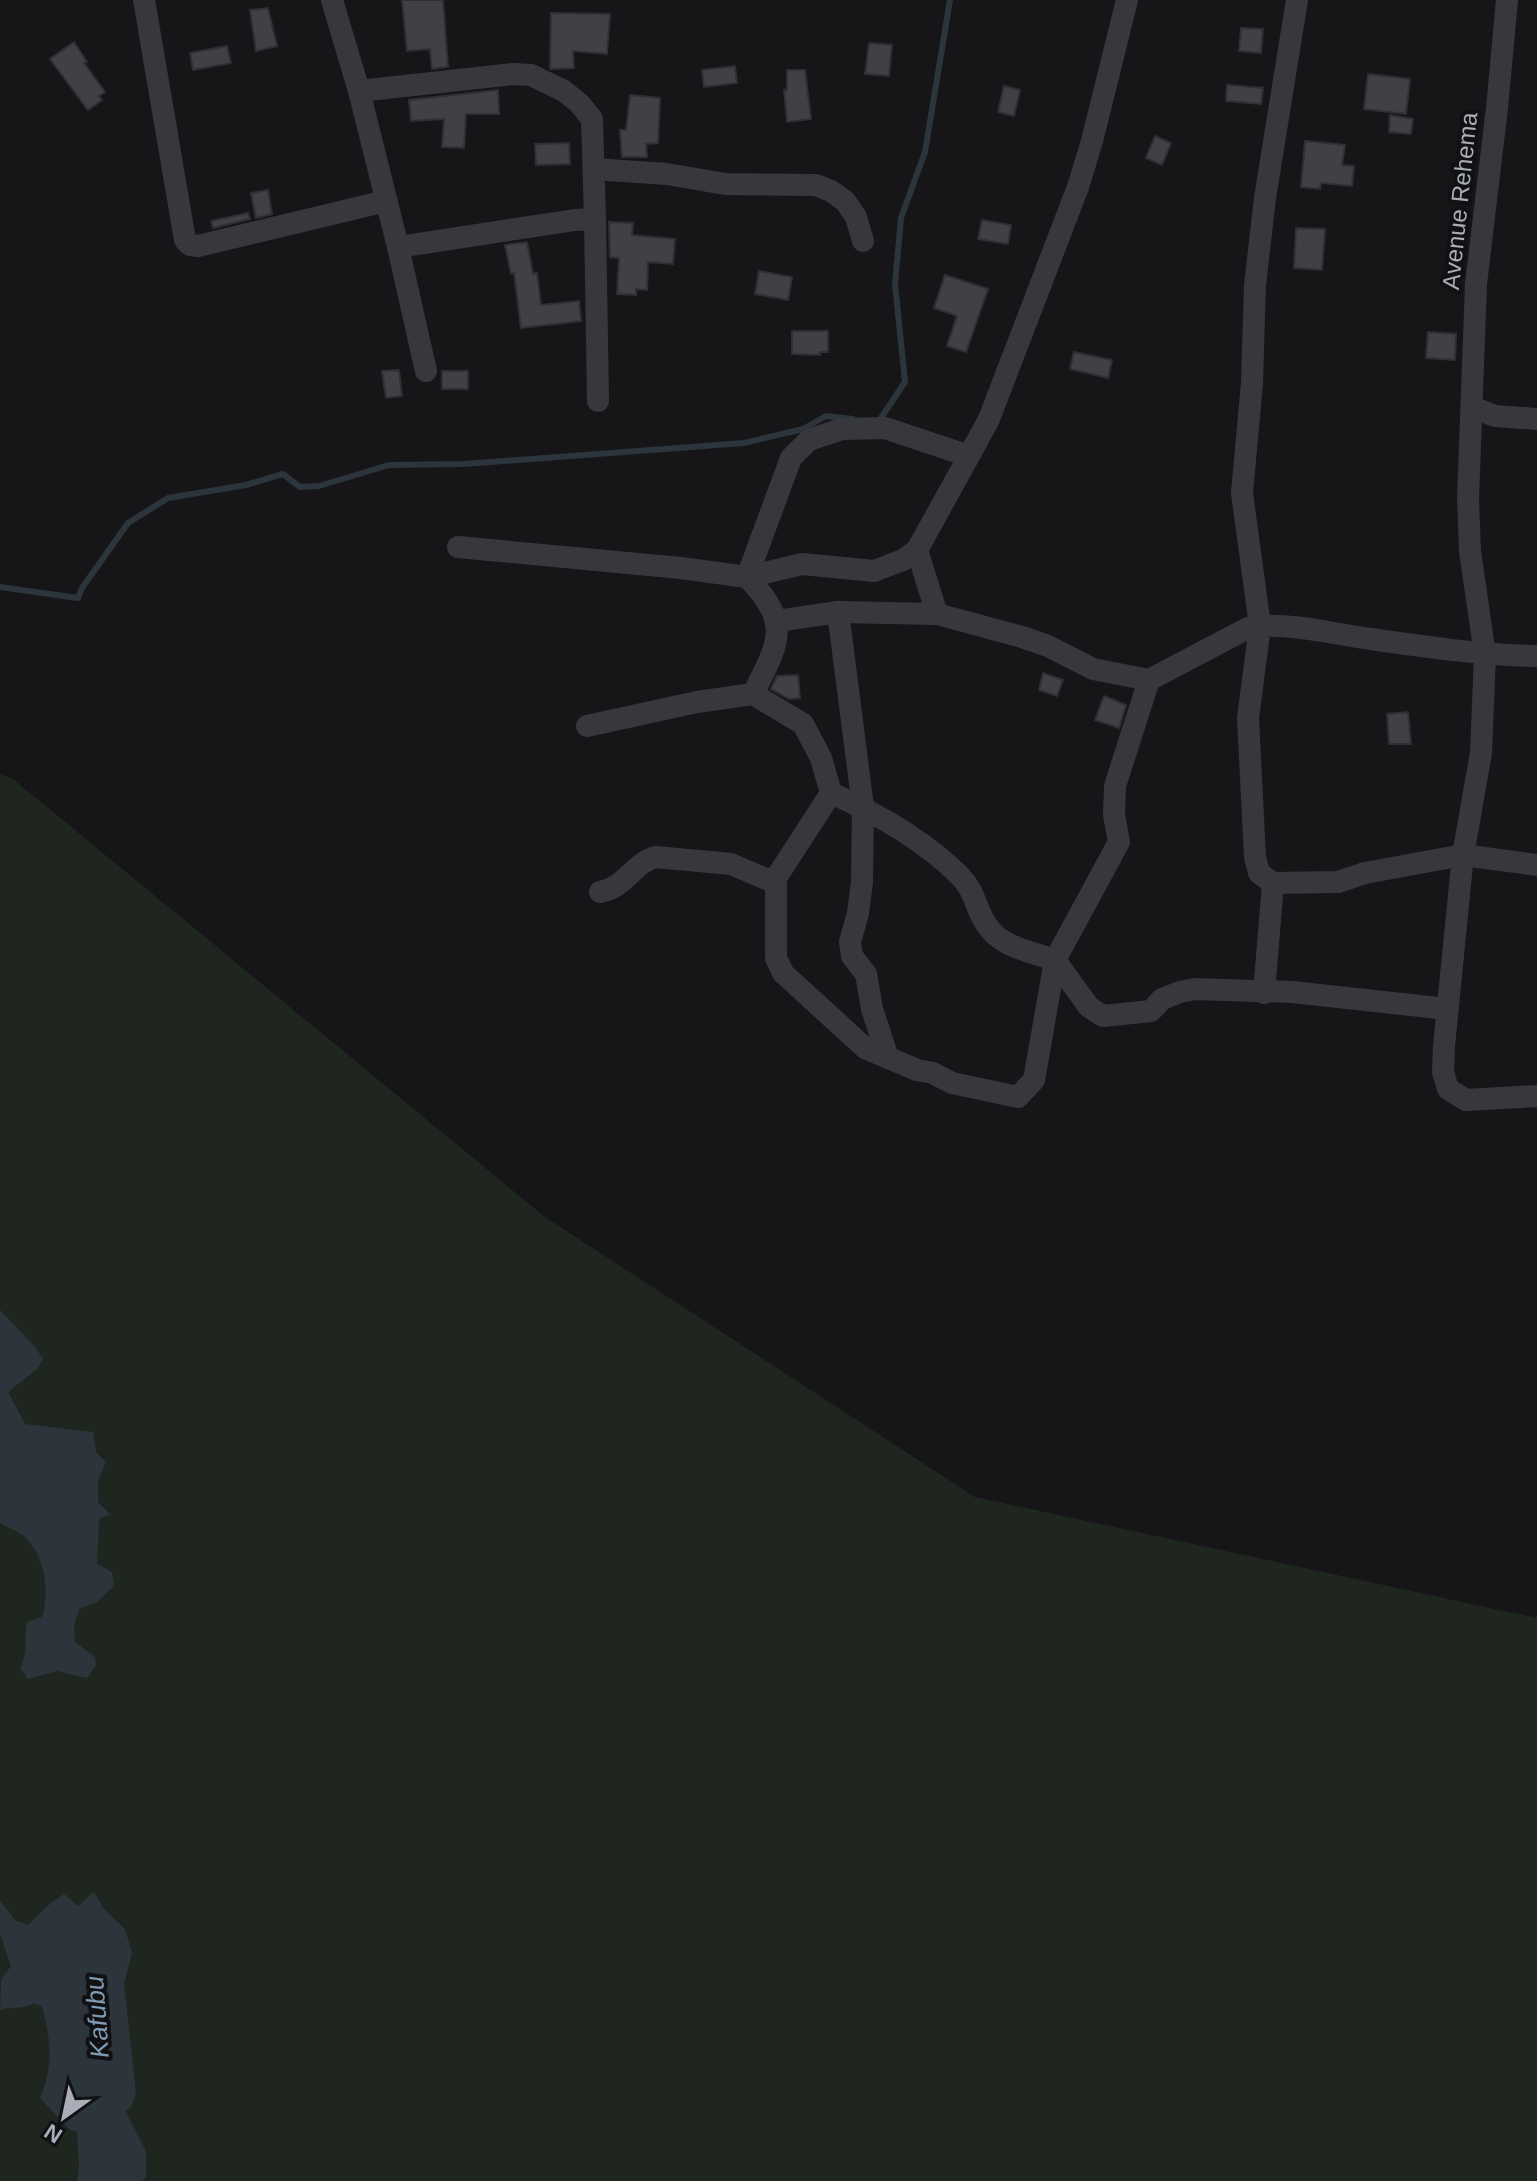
<svg xmlns="http://www.w3.org/2000/svg" width="1537" height="2181" viewBox="0 0 1537 2181" font-family="Arial,sans-serif">
  <style>
    .green { fill: #1e261f }
    .water { fill: #2c353c }
    .lines { fill: none; stroke-linecap: round; stroke-linejoin: round }
    .stream { stroke: #2c353c; stroke-width: 6 }
    .building { fill: #404145; stroke: #303034; stroke-width: 2 }
    .street { stroke: #37383d; stroke-width: 22 }
    .labels { text-anchor: middle; stroke-width: 8; stroke-linejoin: round; paint-order: stroke }
    .street-label { font-size: 24px; fill: #a8adb8; stroke: #111113 }
    .water-label { font-size: 26px; font-style: italic; fill: #7f9bb3; stroke: #111113 }
  </style>
  <rect width="100%" height="100%" fill="#161618"/>
  <path class="green" d="M0 774 13 779 545 1217 975 1497 1537 1618V2181H0Z"/>
  <g class="water">
    <path d="M0 1310 35 1347 43 1359 37 1369 8 1392 25 1424 93 1432 96 1452 106 1462 98 1480V1502L110 1514 99 1519 97 1564 112 1572 114 1586 97 1602 79 1609 74 1626 75 1642 95 1657 96 1665 87 1678 57 1671 28 1679 20 1668C30 1647 23 1641 27 1622L42 1617C50 1592 45 1558 27 1539 20 1531 8 1529 0 1522Z"/>
    <path d="M94 1892 103 1908 125 1929 132 1953 124 1984 136 2093 131 2107 125 2111 146 2151V2177L142 2181H77L79 2165 77 2132 69 2129 40 2098C54 2066 51 2039 42 2007L34 2003C23 2010 12 2006 0 2010L1 1980 11 1966 0 1934V1901L15 1920 28 1925 52 1902 64 1894 78 1906Z"/>
  </g>
  <g class="lines">
    <g class="stream">
      <path d="M879 421 905 382 895 284 901 218 925 152 950 0"/>
      <path d="M0 587 78 598 82 588 128 523 168 498 246 485 283 474 300 487 319 486 389 465 464 464 744 443 803 429 826 416 853 419"/>
    </g>
  </g>
  <g class="building">
    <path d="M402 0H443L448 67 432 69 430 49 407 51Z"/>
    <path d="M268 8 277 46 256 51 250 10Z"/>
    <path d="M551 13 610 14 607 54 573 51 574 68 550 69Z"/>
    <path d="M1241 28 1263 29 1261 53 1239 51Z"/>
    <path d="M74 42 87 62 84 63 105 92 99 96 102 100 88 110 50 59Z"/>
    <path d="M869 43 892 45 889 76 865 74Z"/>
    <path d="M227 46 231 63 193 70 190 53Z"/>
    <path d="M735 66 737 83 704 87 702 70Z"/>
    <path d="M787 70H805L811 119 787 122 784 90H787Z"/>
    <path d="M1368 74 1410 79 1406 114 1364 109Z"/>
    <path d="M1227 85 1263 88 1261 104 1226 101Z"/>
    <path d="M1004 86 1020 90 1014 116 998 112Z"/>
    <path d="M498 90 499 114H466L464 148 442 147 444 119 411 121 409 100Z"/>
    <path d="M630 95 660 98 658 143 646 144 647 157H622L620 130H626Z"/>
    <path d="M1390 115 1413 119 1411 134 1389 132Z"/>
    <path d="M1155 136 1171 143 1162 165 1146 158Z"/>
    <path d="M1305 141 1345 145 1342 165 1354 166 1352 186 1321 183 1320 189 1301 187Z"/>
    <path d="M569 143 570 164 536 165 535 144Z"/>
    <path d="M268 190 272 214 256 218 251 193Z"/>
    <path d="M248 213 250 219 213 228 211 221Z"/>
    <path d="M982 220 1011 225 1008 244 978 239Z"/>
    <path d="M609 222 633 223 632 235 675 239 673 264 648 262 647 290 636 289V295L617 294 619 258 610 257Z"/>
    <path d="M1296 228 1325 229 1322 270 1294 268Z"/>
    <path d="M527 242 533 274 537 273 541 305 579 301 581 321 521 328 514 273 511 274 505 245Z"/>
    <path d="M759 271 792 277 788 300 755 294Z"/>
    <path d="M945 275 988 289 966 352 947 346 957 316 934 308Z"/>
    <path d="M792 331H828V352H820V355L792 354Z"/>
    <path d="M1428 332 1456 334 1455 360 1426 358Z"/>
    <path d="M1074 352 1112 360 1108 378 1070 369Z"/>
    <path d="M399 370 402 396 386 398 382 371Z"/>
    <rect x="442" y="371" width="26" height="18"/>
    <path d="M1043 673 1063 680 1057 696 1039 690Z"/>
    <path d="M798 675 800 698 789 699 771 689 777 676Z"/>
    <path d="M1104 696 1126 705 1119 728 1095 720Z"/>
    <path d="M1408 712 1411 744H1389L1387 714Z"/>
  </g>
  <g class="lines">
    <g class="street">
      <path d="M144 0 185 240 190 245 198 246 386 201"/>
      <path d="M332 0 359 91 398 247 575 220 595 219 598 401"/>
      <path d="M1507 0 1497 108 1476 284 1468 499 1470 551 1485 655 1481 753 1463 855 1444 1046 1443 1072 1448 1089 1466 1100 1537 1096"/>
      <path d="M359 91 514 74 531 75 564 91 579 103 592 119 595 219"/>
      <path d="M594 169 667 174 725 184 816 185 831 191 845 201 856 217 863 241"/>
      <path d="M398 247 426 371"/>
      <path d="M1472 407 1495 416 1537 419"/>
      <path d="M458 547 681 568 747 577 802 564 874 571 903 560 917 550 969 456"/>
      <path d="M917 550 937 614"/>
      <path d="M838 612 863 807 862 882 858 913 850 942 852 956 866 974 872 1009 888 1058"/>
      <path d="M777 621 838 612 937 614 1022 637 1048 646 1093 669 1149 680 1248 628 1260 626 1242 493 1252 383 1255 285 1265 198 1297 0"/>
      <path d="M1149 680 1115 786 1114 815 1119 842 1055 960 1089 1007 1103 1016 1151 1011 1162 999 1180 992 1195 989 1292 992 1447 1009"/>
      <path d="M587 726 697 702 753 694C779 642 792 624 747 577L791 458 809 440 842 429 885 428 969 456 989 419 1078 187 1092 141 1127 0"/>
      <path d="M776 878V958L783 973 865 1048 917 1070 933 1073 952 1083 1018 1097 1034 1080 1055 960C1030 951 1001 948 986 924 974 906 977 894 960 876 924 840 876 813 831 793"/>
      <path d="M1273 883 1338 882 1365 873 1463 855 1537 865"/>
      <path d="M600 892C624 889 634 862 656 857L731 864 766 879 776 878 831 793 821 758 803 724 753 694"/>
      <path d="M1264 993 1273 883 1259 873 1255 857 1248 718 1260 626C1298 624 1333 634 1371 639 1426 647 1481 655 1537 656"/>
    </g>
  </g>
  <g class="labels">
    <g class="street-label">
      <text transform="translate(1460 201) rotate(-84)" y="8">Avenue Rehema</text>
    </g>
    <g class="water-label">
      <text transform="translate(97 2017) rotate(-94)" y="9">Kafubu</text>
    </g>
  </g>
  <g transform="translate(64 2117) rotate(213)" stroke="#111113" stroke-width="6" paint-order="stroke">
  <path d="M0-6L14 30L0 20L-14 30Z" fill="#a8adb8"/>
  <text y="-12" font-size="22" font-weight="bold" text-anchor="middle" fill="#a8adb8">N</text>
  </g>
</svg>
